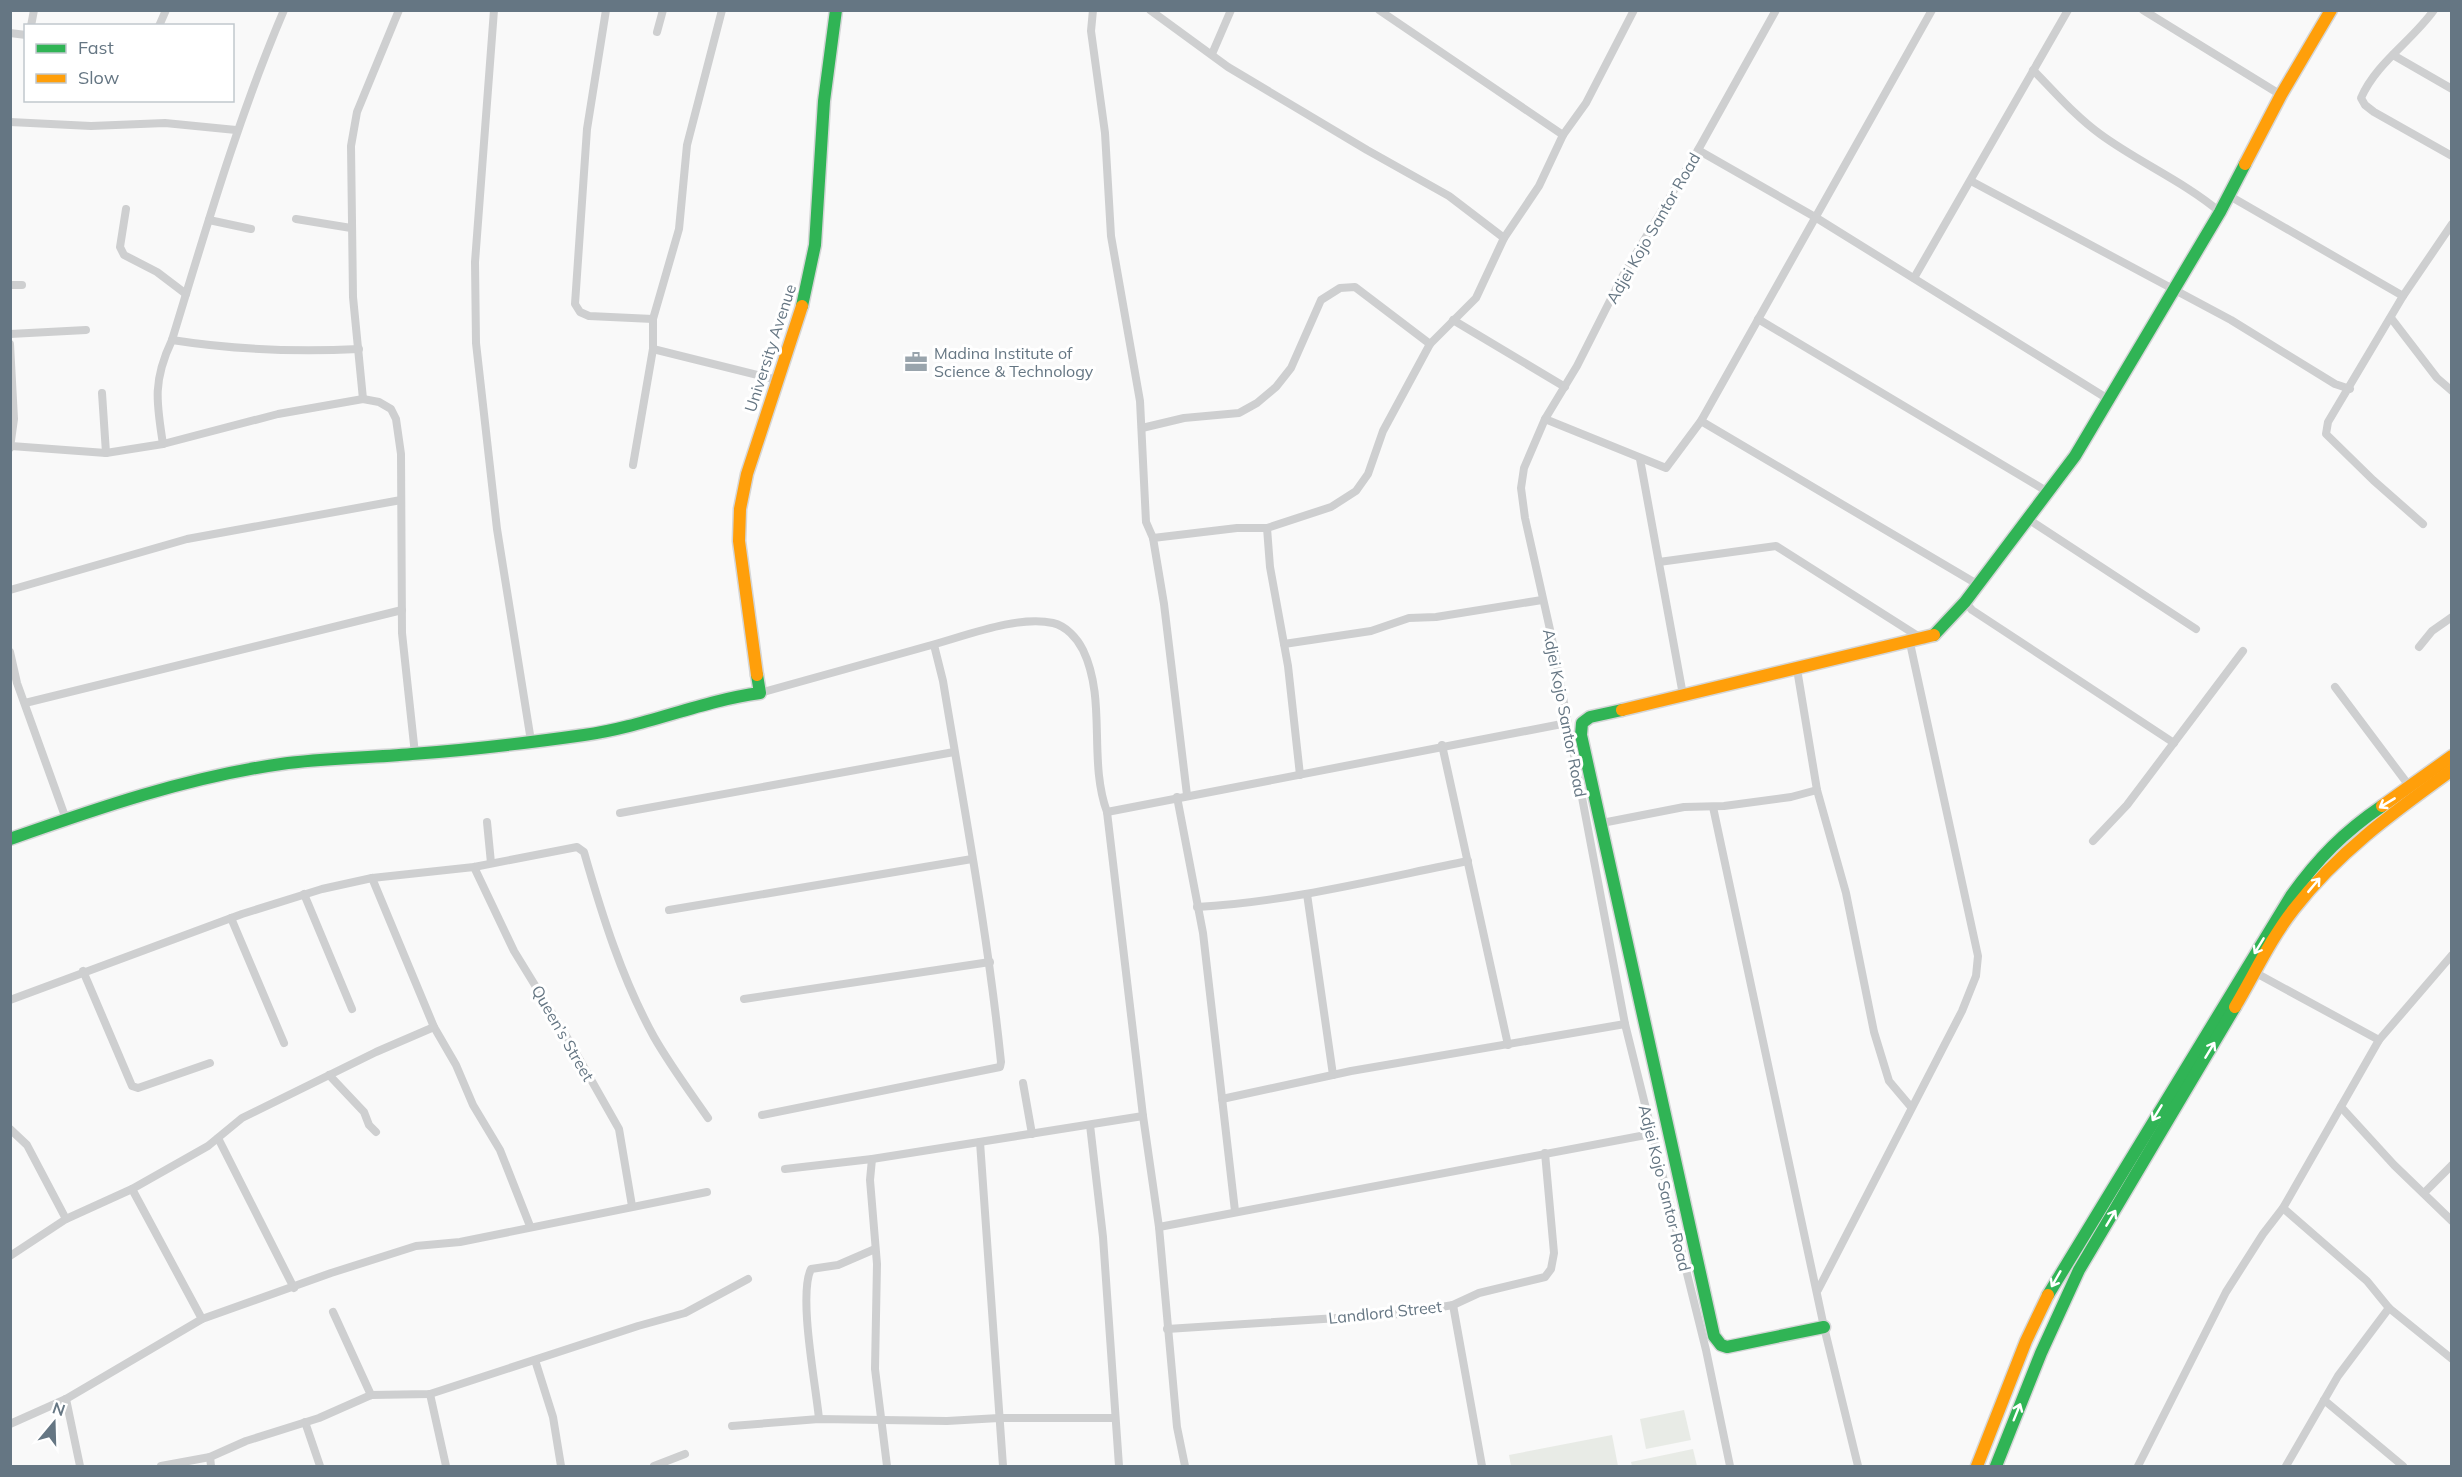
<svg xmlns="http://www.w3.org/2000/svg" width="2462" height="1477" viewBox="0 0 2462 1477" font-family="Mulish,sans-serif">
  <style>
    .green { fill: #e8ebe6 }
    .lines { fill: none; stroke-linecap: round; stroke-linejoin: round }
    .fast-casing { stroke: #d5d6d7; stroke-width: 15 }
    .slow-casing { stroke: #d5d6d7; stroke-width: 15 }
    .street { stroke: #cecfd0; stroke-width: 8 }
    .fast { stroke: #30b455; stroke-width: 12 }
    .slow { stroke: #ff9f0a; stroke-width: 12 }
    .oneway { stroke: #fff }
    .labels { text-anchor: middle; stroke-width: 6; stroke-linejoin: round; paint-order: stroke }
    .street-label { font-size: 16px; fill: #657683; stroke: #fff }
    .poi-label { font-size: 16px; fill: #657683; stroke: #fff; text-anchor: start }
  </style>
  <rect width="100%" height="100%" fill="#f9f9f9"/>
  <g class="green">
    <path d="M1684 1410 1691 1440 1646 1449 1640 1419Z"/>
    <path d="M1612 1435 1618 1466H1511L1509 1455Z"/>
    <path d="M1693 1449 1697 1466H1632L1631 1462Z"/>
  </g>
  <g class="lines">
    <g class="fast-casing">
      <g id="fast">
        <path d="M802 306 815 245 824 101 836 10"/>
        <path d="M1934 635 1965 602 2075 456 2220 212 2245 164"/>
        <path d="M1622 710 1590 717 1582 723 1581 735 1714 1336 1721 1345 1727 1347 1824 1327"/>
        <path d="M10 839C98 808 188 777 281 764 324 758 369 758 412 754 469 750 527 743 584 735 644 727 700 701 760 693L757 675"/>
        <path d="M2048 1295 2291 896C2318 858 2344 832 2382 806"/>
        <path d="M1996 1466 2041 1353 2079 1270 2235 1007"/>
      </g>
    </g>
    <g class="slow-casing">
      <g id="slow">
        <path d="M2245 164 2281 95 2331 10"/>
        <path d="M757 675 739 541 740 509 747 474 802 306"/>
        <path d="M1622 710 1934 635"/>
        <path d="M2382 806 2452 756"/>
        <path d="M2235 1007C2254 975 2271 938 2294 909 2338 852 2394 812 2452 770"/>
        <path d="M1977 1466 2026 1341 2048 1295"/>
      </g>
    </g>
    <g class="street">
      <path d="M494 10 475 262 476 343 497 529 531 741"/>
      <path d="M606 10 587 129 575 304 580 312 589 316 653 319"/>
      <path d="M1093 10 1091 31 1105 133 1111 236 1140 401 1146 522 1153 538 1164 604 1187 795"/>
      <path d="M1150 10 1228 67 1367 150 1449 196 1504 238"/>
      <path d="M1379 10 1563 135"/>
      <path d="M2143 10 2281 95"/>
      <path d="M2434 10C2412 41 2376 63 2361 98L2365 105 2374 112 2452 156"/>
      <path d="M31 26 34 10"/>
      <path d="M159 26 166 10"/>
      <path d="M657 32 663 10"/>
      <path d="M10 33 26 35"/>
      <path d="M1212 54 1231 10"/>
      <path d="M2393 55 2452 89"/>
      <path d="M2033 70C2055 92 2075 116 2100 134 2138 162 2183 181 2220 212"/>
      <path d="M10 122 91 126 165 123 236 130"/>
      <path d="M1698 150 1815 217 2108 399"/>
      <path d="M1971 181 2231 320 2335 384 2350 389"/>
      <path d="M2228 195 2403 296 2452 224"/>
      <path d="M126 209 120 247 124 255 157 272 186 294"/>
      <path d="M296 219 351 228"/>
      <path d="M209 220 251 229"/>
      <path d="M1914 278 2068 10"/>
      <path d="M10 285H22"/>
      <path d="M2403 296 2328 422 2326 434 2373 480 2423 524"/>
      <path d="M2391 318 2437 378 2452 391"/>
      <path d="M1758 319 2048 492"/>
      <path d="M1453 320 1565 387"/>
      <path d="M10 334 86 330"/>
      <path d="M172 340C235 350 295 352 359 349"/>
      <path d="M10 344 14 419 10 448"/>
      <path d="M653 349 778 380"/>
      <path d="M102 393 106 453"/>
      <path d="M363 399 353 297 351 146 357 112 399 10"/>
      <path d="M1545 419 1666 468 1701 421 1932 10"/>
      <path d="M1701 421 1977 584"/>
      <path d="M1142 428 1184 418 1239 413 1257 403 1276 387 1291 368 1321 300 1340 288 1355 287 1430 344"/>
      <path d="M163 444C156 401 153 380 172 340 206 229 238 118 284 10"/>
      <path d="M11 446 106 453 163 444 278 414 363 399 379 402 391 409 396 419 401 454 402 633 415 754"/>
      <path d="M1640 459 1683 695"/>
      <path d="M633 465 653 349V319L679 229 687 145 722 10"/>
      <path d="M2028 519 2196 629"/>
      <path d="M1153 538 1237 528H1267"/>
      <path d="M1659 562 1776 546 1924 640"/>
      <path d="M10 590 187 539 401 500"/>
      <path d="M1965 602 1972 610 2174 743"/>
      <path d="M1284 644 1371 631 1409 618 1436 617 1542 600"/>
      <path d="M2419 647 2432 631 2452 617"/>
      <path d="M10 652 17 683 66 819"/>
      <path d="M1797 669 1817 790 1846 893 1874 1032 1889 1081 1911 1107"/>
      <path d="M2335 687 2410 787"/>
      <path d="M760 693C816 677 872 662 928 646 963 637 1016 615 1053 623 1066 626 1077 638 1083 650 1107 700 1088 760 1107 812L1143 1116 1159 1227 1177 1427 1185 1466"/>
      <path d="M25 703 402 610"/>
      <path d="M1442 745 1508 1045"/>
      <path d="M1300 775 1288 666 1270 567 1267 528 1331 507 1356 491 1368 474 1383 431 1430 344 1476 298 1504 238 1539 186 1563 135 1586 103 1634 10"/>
      <path d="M1177 797 1203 933 1235 1211"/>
      <path d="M1713 807 1824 1327 1858 1466"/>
      <path d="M1107 812 1567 723"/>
      <path d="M620 813 954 752"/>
      <path d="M487 822 491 863"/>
      <path d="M1602 823 1684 807 1724 806 1791 797 1817 790"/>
      <path d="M2093 841 2127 805 2243 651"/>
      <path d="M474 867 514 951 568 1039 619 1129 632 1206"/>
      <path d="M372 878 434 1027 456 1065 473 1105 500 1150 530 1226"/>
      <path d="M304 894 352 1009"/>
      <path d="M1307 894 1333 1075"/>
      <path d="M1197 907C1288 902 1378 879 1468 861"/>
      <path d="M669 910 972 859"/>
      <path d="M231 918 284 1043"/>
      <path d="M83 971 132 1086 138 1088 210 1063"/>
      <path d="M2256 973 2379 1040"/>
      <path d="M744 999 990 962"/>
      <path d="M10 1000 242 914 322 889 372 878 474 867 577 847 584 852C602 915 622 979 654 1037 670 1065 690 1092 708 1118"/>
      <path d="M329 1075 364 1112 369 1125 376 1132"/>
      <path d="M1023 1083 1032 1134"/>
      <path d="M1222 1099 1351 1071 1625 1024"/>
      <path d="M2341 1107 2394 1165 2452 1221"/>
      <path d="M762 1115 1000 1067 1001 1062C988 935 964 808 943 681L934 645"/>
      <path d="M1090 1125 1103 1237 1119 1466"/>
      <path d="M10 1129 27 1145 66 1219"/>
      <path d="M218 1138 294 1288"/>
      <path d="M980 1142 1003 1466"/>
      <path d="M872 1159 870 1180 877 1264 875 1369 887 1466"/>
      <path d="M785 1169 872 1159 1143 1116"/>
      <path d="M132 1189 202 1319"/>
      <path d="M2424 1193 2452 1165"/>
      <path d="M2283 1208 2367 1281 2389 1308 2452 1359"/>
      <path d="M1159 1227 1651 1134"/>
      <path d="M10 1256 66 1219 132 1189 208 1146 242 1118 376 1052 434 1027"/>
      <path d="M1818 1290 1962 1011 1976 976 1978 956 1910 643"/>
      <path d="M1453 1305 1482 1466"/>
      <path d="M333 1312 371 1395"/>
      <path d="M1167 1329 1400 1314 1453 1305 1479 1293 1545 1277 1551 1269 1554 1253 1545 1153"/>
      <path d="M535 1360 553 1417 561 1466"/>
      <path d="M430 1394 446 1466"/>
      <path d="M66 1399 80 1466"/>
      <path d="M2324 1400 2403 1466"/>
      <path d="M819 1419C816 1386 798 1295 811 1269L838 1265 875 1249"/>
      <path d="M305 1422 320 1466"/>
      <path d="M10 1424 66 1399 202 1319 331 1273 416 1246 460 1242 707 1192"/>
      <path d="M732 1426 819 1419 947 1421 999 1418H1114"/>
      <path d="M210 1457 211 1466"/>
      <path d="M161 1466 210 1457 246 1441 319 1418 371 1395 430 1394 638 1326 685 1313 748 1279"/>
      <path d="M654 1466 685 1454"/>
      <path d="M1730 1466 1706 1350 1625 1024 1551 634 1525 518 1521 488 1524 468 1545 419 1577 366 1622 277 1698 150 1776 10"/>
      <path d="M2138 1466 2226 1292 2263 1234 2283 1208 2379 1040 2452 955"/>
      <path d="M2286 1466 2338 1376 2389 1308"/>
    </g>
    <use href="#fast" class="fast"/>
    <use href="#slow" class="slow"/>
  </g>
  <defs><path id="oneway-shaft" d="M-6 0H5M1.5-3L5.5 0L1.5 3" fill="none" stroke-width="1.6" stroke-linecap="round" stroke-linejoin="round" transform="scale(1.5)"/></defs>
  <g class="oneway">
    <use href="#oneway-shaft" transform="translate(2387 803) rotate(149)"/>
    <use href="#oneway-shaft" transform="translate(2314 885) rotate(-50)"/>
    <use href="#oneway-shaft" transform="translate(2259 946) rotate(121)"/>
    <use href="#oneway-shaft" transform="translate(2210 1050) rotate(-59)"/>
    <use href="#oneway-shaft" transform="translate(2157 1113) rotate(121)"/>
    <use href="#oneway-shaft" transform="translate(2111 1218) rotate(-59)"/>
    <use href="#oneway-shaft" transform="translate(2056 1279) rotate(120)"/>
    <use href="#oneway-shaft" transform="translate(2017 1412) rotate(-68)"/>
  </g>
  <defs>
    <g id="office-bare" transform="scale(1.8)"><path d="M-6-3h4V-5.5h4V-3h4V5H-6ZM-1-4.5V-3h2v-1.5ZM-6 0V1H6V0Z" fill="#99a4ac" stroke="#fff" stroke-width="2.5" paint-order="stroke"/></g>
  </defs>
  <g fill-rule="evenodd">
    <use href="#office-bare" x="916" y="362"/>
  </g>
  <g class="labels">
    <g class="street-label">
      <text transform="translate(1653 228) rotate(-60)" y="6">Adjei Kojo Santor Road</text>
      <text transform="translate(770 348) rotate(-72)" y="6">University Avenue</text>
      <text transform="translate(1565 713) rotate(79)" y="6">Adjei Kojo Santor Road</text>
      <text transform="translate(563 1033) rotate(60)" y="6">Queen’s Street</text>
      <text transform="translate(1665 1188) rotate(76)" y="6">Adjei Kojo Santor Road</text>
      <text transform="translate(1385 1312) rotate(-6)" y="6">Landlord Street</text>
    </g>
    <g class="poi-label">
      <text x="934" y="359">Madina Institute of<tspan x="934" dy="18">Science &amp; Technology</tspan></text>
    </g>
  </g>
  <rect width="2462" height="1477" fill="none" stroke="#657683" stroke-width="24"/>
  <rect x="24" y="24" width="210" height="78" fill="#ffffff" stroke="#c1c8cd" stroke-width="1.5"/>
  <rect x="36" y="44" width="30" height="9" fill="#30b455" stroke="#c1c8cd" stroke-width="1.5"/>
  <text x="78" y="54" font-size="18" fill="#657683">Fast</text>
  <rect x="36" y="74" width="30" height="9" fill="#ff9f0a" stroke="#c1c8cd" stroke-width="1.5"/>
  <text x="78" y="84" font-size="18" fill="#657683">Slow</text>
  <g transform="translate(54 1423) rotate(19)" stroke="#ffffff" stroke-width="4.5" paint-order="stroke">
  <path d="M0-4.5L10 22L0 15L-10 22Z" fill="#657683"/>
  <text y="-9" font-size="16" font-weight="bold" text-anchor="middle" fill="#657683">N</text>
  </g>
</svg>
